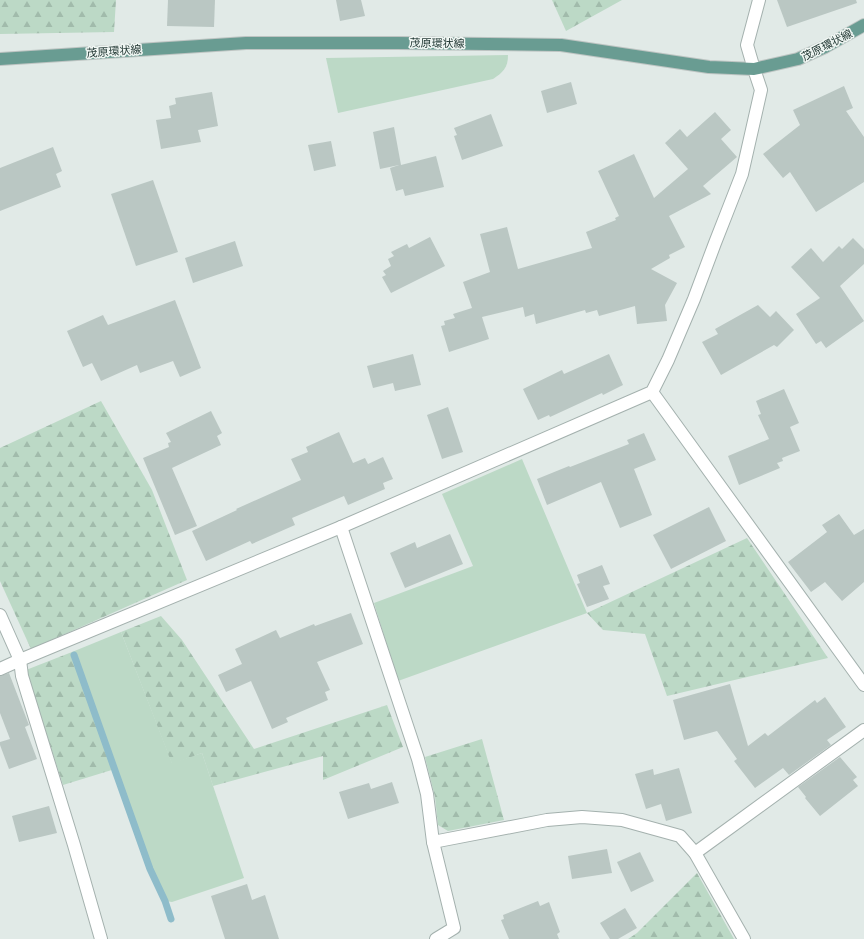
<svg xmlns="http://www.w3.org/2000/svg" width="864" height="939" viewBox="0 0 864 939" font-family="Inter,'Noto Sans JP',sans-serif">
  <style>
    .grass { fill: #bcd9c6 }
    .forest { fill: url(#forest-firs) }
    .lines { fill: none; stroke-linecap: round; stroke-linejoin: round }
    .stream { stroke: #8ebcca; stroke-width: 7 }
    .building { fill: #bac7c3 }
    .minor-casing { stroke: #a4b1ae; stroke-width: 14 }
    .major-casing { stroke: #bdc4c2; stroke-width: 14 }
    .minor { stroke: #fff; stroke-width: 12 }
    .major { stroke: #699c92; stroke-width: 12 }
    .labels { text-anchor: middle; stroke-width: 3; stroke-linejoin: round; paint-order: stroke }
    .street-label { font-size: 11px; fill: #233935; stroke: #f1f7f4 }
  </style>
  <defs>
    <pattern id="forest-firs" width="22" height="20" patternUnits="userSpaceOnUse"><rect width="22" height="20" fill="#bcd9c6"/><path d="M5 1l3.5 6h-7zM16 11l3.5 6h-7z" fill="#a1bbab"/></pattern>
  </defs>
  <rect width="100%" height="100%" fill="#e1eae7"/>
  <g class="grass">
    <path d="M508 55C508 68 503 72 493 79L338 113 326 58Z"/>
    <path d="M522 459 587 613 398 681 374 603 473 566 442 494Z"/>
    <path d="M121 632 172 763 202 753 244 878 172 902 165 901 150 869 104 737 72 652Z"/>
  </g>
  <g class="forest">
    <path d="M0 0H116L114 32 0 34Z"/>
    <path d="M552 0H622L566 31Z"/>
    <path d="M101 401 152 490 187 580 31 649 0 581V448Z"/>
    <path d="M747 538 828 658 667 696 645 634 603 630 587 613Z"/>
    <path d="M161 616 182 640 254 749 387 705 403 747 323 780V756L213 786 202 753 172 764 121 632Z"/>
    <path d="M72 652 115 769 63 785 26 670Z"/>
    <path d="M482 739 504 820 448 831 438 825 435 797 425 757Z"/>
    <path d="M697 873 734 939H628L637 933Z"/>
  </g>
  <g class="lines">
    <path class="stream" d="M74 655 150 869 165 901 171 919"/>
  </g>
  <g class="building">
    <path d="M168 0H215L214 27 167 26Z"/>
    <path d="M336 0H361L365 16 340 21Z"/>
    <path d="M777 0H856L857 3 787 27Z"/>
    <path d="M571 82 577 104 547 113 541 91Z"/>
    <path d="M844 86 853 108 846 111 864 137V182L816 212 790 172 783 178 763 154 800 125 793 110Z"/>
    <path d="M212 92 218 126 198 130 201 142 161 149 156 120 171 118 169 106 176 104 175 98Z"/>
    <path d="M715 112 731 130 721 139 737 157 703 186 711 194 669 216 685 247 669 255 670 258 651 269 677 283 665 305 667 321 637 324 635 306 599 316 597 310 586 313 585 310 536 324 534 314 525 317 523 307 482 317 489 339 449 352 441 326 445 325 444 321 455 318 453 314 472 308 463 282 490 272 480 234 507 227 518 269 592 248 586 232 616 220 615 218 619 216 598 171 634 154 654 198 688 169 665 143 680 129 687 137Z"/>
    <path d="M491 114 503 146 462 160 454 136 457 135 454 128Z"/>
    <path d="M394 127 401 165 436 156 444 187 405 196 403 189 396 191 390 168 399 165 380 169 373 132Z"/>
    <path d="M331 141 336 166 314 171 308 145Z"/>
    <path d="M53 147 62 171 56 174 61 187 0 211V168Z"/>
    <path d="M153 180 178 252 136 266 111 194Z"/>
    <path d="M430 237 445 266 391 293 382 277 386 275 383 271 391 266 388 259 394 256 391 252 407 244 409 248Z"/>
    <path d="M853 238 864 249V264L840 286 864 321 826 348 821 341 816 344 796 314 820 298 791 267 811 248 823 262 839 246 842 249Z"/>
    <path d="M235 241 243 266 193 283 185 258Z"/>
    <path d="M175 300 201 368 180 377 173 361 140 373 137 365 101 381 92 363 83 367 67 331 103 315 108 325Z"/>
    <path d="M758 305 770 317 776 311 794 330 777 347 774 345 721 375 702 342 718 334 715 329Z"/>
    <path d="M413 354 421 385 395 391 393 383 373 388 367 366Z"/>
    <path d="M609 354 623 385 603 395 602 393 550 417 549 415 538 420 523 389 562 370 564 374Z"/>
    <path d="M784 389 799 423 790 427 800 451 782 458 783 461 777 463 780 468 739 485 728 456 769 439 758 415 761 414 756 401Z"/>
    <path d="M448 407 463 452 442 459 427 415Z"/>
    <path d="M211 411 222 433 217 436 221 445 172 468 197 526 175 535 143 458 169 447 168 443 171 442 166 433Z"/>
    <path d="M339 432 353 463 365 458 368 464 383 457 393 479 383 483 385 489 348 505 344 496 292 518 295 525 252 544 250 541 206 561 192 531 237 510 236 509 301 480 291 459 308 452 306 447Z"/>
    <path d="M644 433 656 460 634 469 652 515 620 528 601 482 547 505 537 479 569 466 570 467 629 444 627 440Z"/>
    <path d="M709 507 726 541 671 569 653 535Z"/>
    <path d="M839 514 854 535 864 529V582L842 601 825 582 811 592 788 562 827 532 822 525Z"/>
    <path d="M450 534 463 564 405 588 390 553 415 542 417 548Z"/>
    <path d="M602 565 610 584 603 586 609 599 587 607 577 584 580 583 577 575Z"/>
    <path d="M351 613 363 644 317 662 330 690 325 692 328 700 286 718 288 722 272 729 251 681 226 692 218 675 242 664 235 649 276 630 280 638 314 624 315 626Z"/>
    <path d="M9 673 29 725 25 727 37 759 9 769 0 745V742L10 739 0 713V676Z"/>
    <path d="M730 684 748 746 765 733 768 736 815 700 817 703 825 697 846 727 827 740 831 745 789 775 783 768 755 788 734 761 737 759 717 731 684 740 673 700Z"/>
    <path d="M840 757 857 777 853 780 858 786 820 816 805 798 806 797 798 787Z"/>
    <path d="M679 768 692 813 666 821 661 804 646 809 635 774 653 769 654 775Z"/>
    <path d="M392 782 399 803 348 819 339 792 369 783 371 789Z"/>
    <path d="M49 806 57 833 19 842 12 816Z"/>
    <path d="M607 849 612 873 572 879 568 856Z"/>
    <path d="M640 852 654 881 631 892 617 862Z"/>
    <path d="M247 884 252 900 265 895 279 939H225L211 896Z"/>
    <path d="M538 901 540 906 549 902 560 932 557 934 559 939H509L501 920 504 919 503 915Z"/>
    <path d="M625 908 637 928 618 939H610L600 923Z"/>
  </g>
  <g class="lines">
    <g class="minor-casing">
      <g id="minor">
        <path d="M652 392 864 685"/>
        <path d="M341 527 418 759 427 794 433 842 454 928 436 939"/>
        <path d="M0 615 20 660 22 676 74 845 101 939"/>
        <path d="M0 669 20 660 341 527 652 392 668 360 694 299 715 243 726 215 742 174 761 90 754 69 747 45 759 0"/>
        <path d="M433 842 547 820 582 817 622 820 680 836 695 853 744 939"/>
        <path d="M695 853 864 730"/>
      </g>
    </g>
    <g class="major-casing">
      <path id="major" d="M0 59 246 43H398L561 45 709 67 754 69 798 59 825 47 864 25"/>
    </g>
    <use href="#minor" class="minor"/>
    <use href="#major" class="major"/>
  </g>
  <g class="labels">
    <g class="street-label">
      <text transform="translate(437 43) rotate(1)" y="4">茂原環状線</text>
      <text transform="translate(827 45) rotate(-27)" y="4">茂原環状線</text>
      <text transform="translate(114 51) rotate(-4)" y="4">茂原環状線</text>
    </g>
  </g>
</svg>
